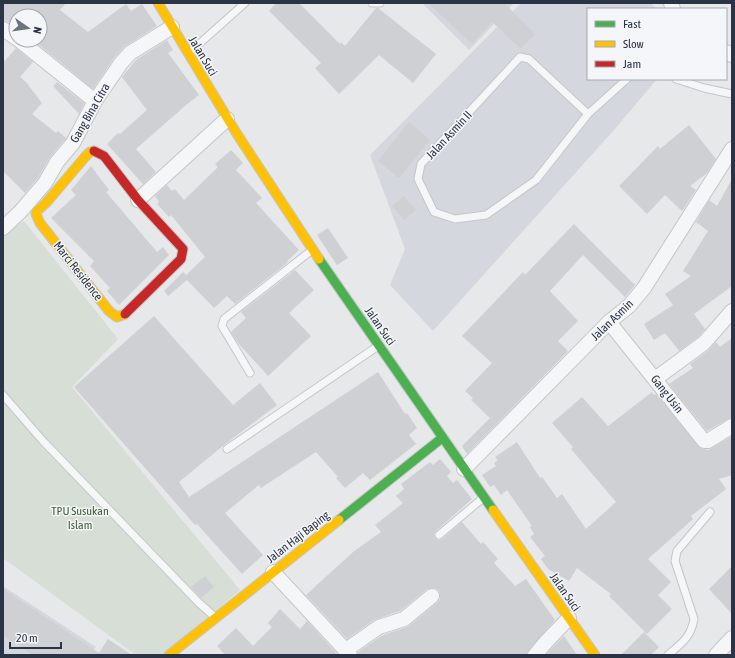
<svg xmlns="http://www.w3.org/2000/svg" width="735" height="658" viewBox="0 0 735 658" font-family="'Asap Condensed',sans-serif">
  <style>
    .built { fill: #d4d7dd }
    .green { fill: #d6ded6 }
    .building { fill: #ced0d3 }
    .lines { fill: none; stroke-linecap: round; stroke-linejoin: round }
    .lane-casing { stroke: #c4c6c8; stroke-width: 9 }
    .street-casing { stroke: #c4c6c8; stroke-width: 16 }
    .fast-casing { stroke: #c4c6c8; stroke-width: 11 }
    .slow-casing { stroke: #c4c6c8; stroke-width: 11 }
    .jam-casing { stroke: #c4c6c8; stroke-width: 11 }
    .lane { stroke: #f5f6f7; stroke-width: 7 }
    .street { stroke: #f5f6f7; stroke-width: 14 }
    .fast { stroke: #4caf50; stroke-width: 9 }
    .slow { stroke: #ffc107; stroke-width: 9 }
    .jam { stroke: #c62828; stroke-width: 9 }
    .labels { text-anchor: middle; stroke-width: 3; stroke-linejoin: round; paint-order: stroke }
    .street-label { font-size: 12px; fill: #2b3445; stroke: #f4f6f9 }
    .park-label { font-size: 12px; fill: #3f6138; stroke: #f4f6f9 }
  </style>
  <rect width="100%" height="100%" fill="#e6e8ea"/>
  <g class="built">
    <path d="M422 3H514L469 50Z"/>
    <path d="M521 3H651L656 9H588V79H657L614 130 433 331 390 285 405 249 370 155Z"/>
    <path d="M3 586 96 647 90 655H3Z"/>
  </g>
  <path class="green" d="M24 221 118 339 72 387 240 590 163 655H136L3 558V234Z"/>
  <g class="building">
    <path d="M3 3H66L60 10 88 32 126 4 131 11 142 4 157 26 124 47 114 58 93 89 33 40H40V16H16V27L3 19Z"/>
    <path d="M276 3H299L340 44 341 42 345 46 376 8H378L436 54 413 83 379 55 339 94 315 68 321 63 269 11Z"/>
    <path d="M428 3H504L535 34 521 49 492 22 472 44Z"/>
    <path d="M167 40 173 50 168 53 199 95 186 105 136 149 156 172 143 184 107 144 118 133 120 134 147 110 122 77 136 60Z"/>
    <path d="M16 48 33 62 20 77 26 82 42 103 32 114 56 133 58 131 66 138 50 157 38 178 25 193 3 171V63Z"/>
    <path d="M57 82 84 103 79 114 53 86Z"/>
    <path d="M409 122 430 140 399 178 378 161Z"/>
    <path d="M689 125 716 159 707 173 690 186 696 190 682 211 665 195 647 214 619 186 658 146 660 149Z"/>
    <path d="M231 150 243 163 236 170 262 198 256 203 299 250 287 261 288 262 235 304 227 296 214 308 187 280 168 296 164 291 183 272 186 275 205 257 171 215 169 217 157 204 159 202 155 196 167 185 172 191 175 189 184 200 218 167 215 164Z"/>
    <path d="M91 166 109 190 106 192 157 252 163 247 169 255 119 305 107 291 110 288 90 266 94 261 51 218 76 195 71 190Z"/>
    <path d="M732 179V286L694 314 705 329 698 337 679 351 665 333 654 340 644 324 673 305 665 294 691 276 683 271 708 231 696 222 709 200 717 206Z"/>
    <path d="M404 196 416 210 404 220 392 206Z"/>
    <path d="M574 224 635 285 625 297 583 255 550 291 578 321 558 341 568 351 467 454 462 446 490 418 471 400 473 398 465 391 492 363 462 336 523 272 525 275Z"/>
    <path d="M328 228 348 258 337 265 317 235Z"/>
    <path d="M295 270 314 290 289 313 311 336 268 376 238 343 231 332 246 318 241 312Z"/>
    <path d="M154 316 233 405 260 383 277 405 224 445 179 482 189 497 378 372 405 414 407 413 417 428 409 435 416 444 370 480 363 473 345 488 336 478 338 477 316 452 261 488 259 485 225 513 263 555 242 574 197 524 195 525 74 387Z"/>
    <path d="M732 338V418L728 419 707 431 669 384 693 368 690 364 709 350 716 342 720 347Z"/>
    <path d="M652 392 654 395 656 394 700 448 708 450 712 448 732 436V475L719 479 726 489 691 516 693 519 648 559 671 582 658 595 672 609 647 634 609 596 611 594 577 568 569 581 548 569 541 559 545 556 530 537 534 534 530 527 532 526 507 490 501 495 494 485 490 487 482 475 496 466 494 463 498 460 495 457 517 442 540 478 542 477 557 498 562 494 586 529 616 502 571 449 573 447 552 423 582 397 608 426Z"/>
    <path d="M440 459 451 472 447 476 453 483 457 480 472 499 436 531 434 534 435 538 438 540 442 539 462 522 481 544 483 542 498 559 494 563 515 586 526 579 555 620 529 650 527 655H358V652L383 635 409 626 438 602 440 599 439 591 435 588 427 589 400 611 374 620 347 639 306 595 353 552 381 532 375 525 403 503 396 496 404 489 401 484 430 462 433 465Z"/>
    <path d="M732 566V614L709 589Z"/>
    <path d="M205 576 214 587 201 598 191 587Z"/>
    <path d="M3 589 99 653 108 639 132 655H33L3 635Z"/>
    <path d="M280 609 300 629 307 621 338 655H225L217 646 236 628 253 646 272 627 268 623Z"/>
    <path d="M644 632 659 647 651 655H621Z"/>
    <path d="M564 636 577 655H546L552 648Z"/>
  </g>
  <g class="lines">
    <g class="lane-casing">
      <g id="lane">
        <path d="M372 3H380"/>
        <path d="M189 53 245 3"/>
        <path d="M676 79 704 88 732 94"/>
        <path d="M588 114 529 59 520 57 421 164 418 179 434 212 455 219 486 215 536 180 588 114 627 79"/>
        <path d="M250 373 222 326 224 319 312 250"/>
        <path d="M3 395 43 441 199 603 215 617"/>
        <path d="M227 449 378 346"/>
        <path d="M439 535 483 498"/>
        <path d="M668 655C682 643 691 637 694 619L675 561 677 551 710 512"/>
      </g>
    </g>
    <g class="street-casing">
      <g id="street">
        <path d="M671 3 673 9"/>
        <path d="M3 29 16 38"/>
        <path d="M19 40 95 101"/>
        <path d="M726 52 732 55"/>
        <path d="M138 200 227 119"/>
        <path d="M3 228 20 212 45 183 57 162 73 143 95 101 121 63 130 53 172 27"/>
        <path d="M609 322 704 441H708L732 426"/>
        <path d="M655 379 704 343 732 311"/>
        <path d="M464 469 609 322 629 306 644 288 732 149"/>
        <path d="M273 572 350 655"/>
        <path d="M346 650 379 627 404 619 432 596"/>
        <path d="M535 655 546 642 569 618"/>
        <path d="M716 655 732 638"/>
      </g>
    </g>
    <g class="fast-casing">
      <g id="fast">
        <path d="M319 259 493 510"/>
        <path d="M339 520 442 438"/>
      </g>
    </g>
    <g class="slow-casing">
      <g id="slow">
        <path d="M158 3 237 134 319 259"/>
        <path d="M94 151 90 152 85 157 46 203 37 211 36 214 40 223 109 311 117 317 125 314"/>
        <path d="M493 510 595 655"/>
        <path d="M169 655 339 520"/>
      </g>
    </g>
    <g class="jam-casing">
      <path id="jam" d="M94 151 104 156 138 200 183 249 181 259 125 314"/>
    </g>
    <use href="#lane" class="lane"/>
    <use href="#street" class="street"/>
    <use href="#fast" class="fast"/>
    <use href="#slow" class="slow"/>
    <use href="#jam" class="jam"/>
  </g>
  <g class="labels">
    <g class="street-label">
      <text transform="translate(203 56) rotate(59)" y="4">Jalan Suci</text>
      <text transform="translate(90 113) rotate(-60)" y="4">Gang Bina Citra</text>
      <text transform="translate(449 135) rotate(-47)" y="4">Jalan Asmin II</text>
      <text transform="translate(78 271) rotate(52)" y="4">Marci Residence</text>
      <text transform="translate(612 320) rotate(-44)" y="4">Jalan Asmin</text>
      <text transform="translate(380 326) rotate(55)" y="4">Jalan Suci</text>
      <text transform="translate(667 394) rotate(52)" y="4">Gang Usin</text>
      <text transform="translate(298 537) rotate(-38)" y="4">Jalan Haji Baping</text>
      <text transform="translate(565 592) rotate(55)" y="4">Jalan Suci</text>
    </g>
    <g class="park-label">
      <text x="80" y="515">TPU Susukan<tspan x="80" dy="14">Islam</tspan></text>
    </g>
  </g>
  <rect width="735" height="658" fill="none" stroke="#2b3445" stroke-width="8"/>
  <rect x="587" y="8" width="140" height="72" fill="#f4f6f9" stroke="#a4a8b1"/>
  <rect x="595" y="21" width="20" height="6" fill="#4caf50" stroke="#a4a8b1"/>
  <text x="623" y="28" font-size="12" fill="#2b3445">Fast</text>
  <rect x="595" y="41" width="20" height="6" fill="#ffc107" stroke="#a4a8b1"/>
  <text x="623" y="48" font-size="12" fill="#2b3445">Slow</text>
  <rect x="595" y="61" width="20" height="6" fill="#c62828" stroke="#a4a8b1"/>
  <text x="623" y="68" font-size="12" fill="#2b3445">Jam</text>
  <g transform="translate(28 28) rotate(103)"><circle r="19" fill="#f4f6f9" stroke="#a4a8b1"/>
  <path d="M0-3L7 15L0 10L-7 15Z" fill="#6c737f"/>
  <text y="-6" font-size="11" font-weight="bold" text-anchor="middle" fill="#2b3445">N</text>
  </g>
  <path d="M10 642v6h51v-6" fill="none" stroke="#2b3445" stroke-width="2"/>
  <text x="16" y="642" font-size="12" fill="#2b3445" stroke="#f4f6f9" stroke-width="3" paint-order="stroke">20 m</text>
</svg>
